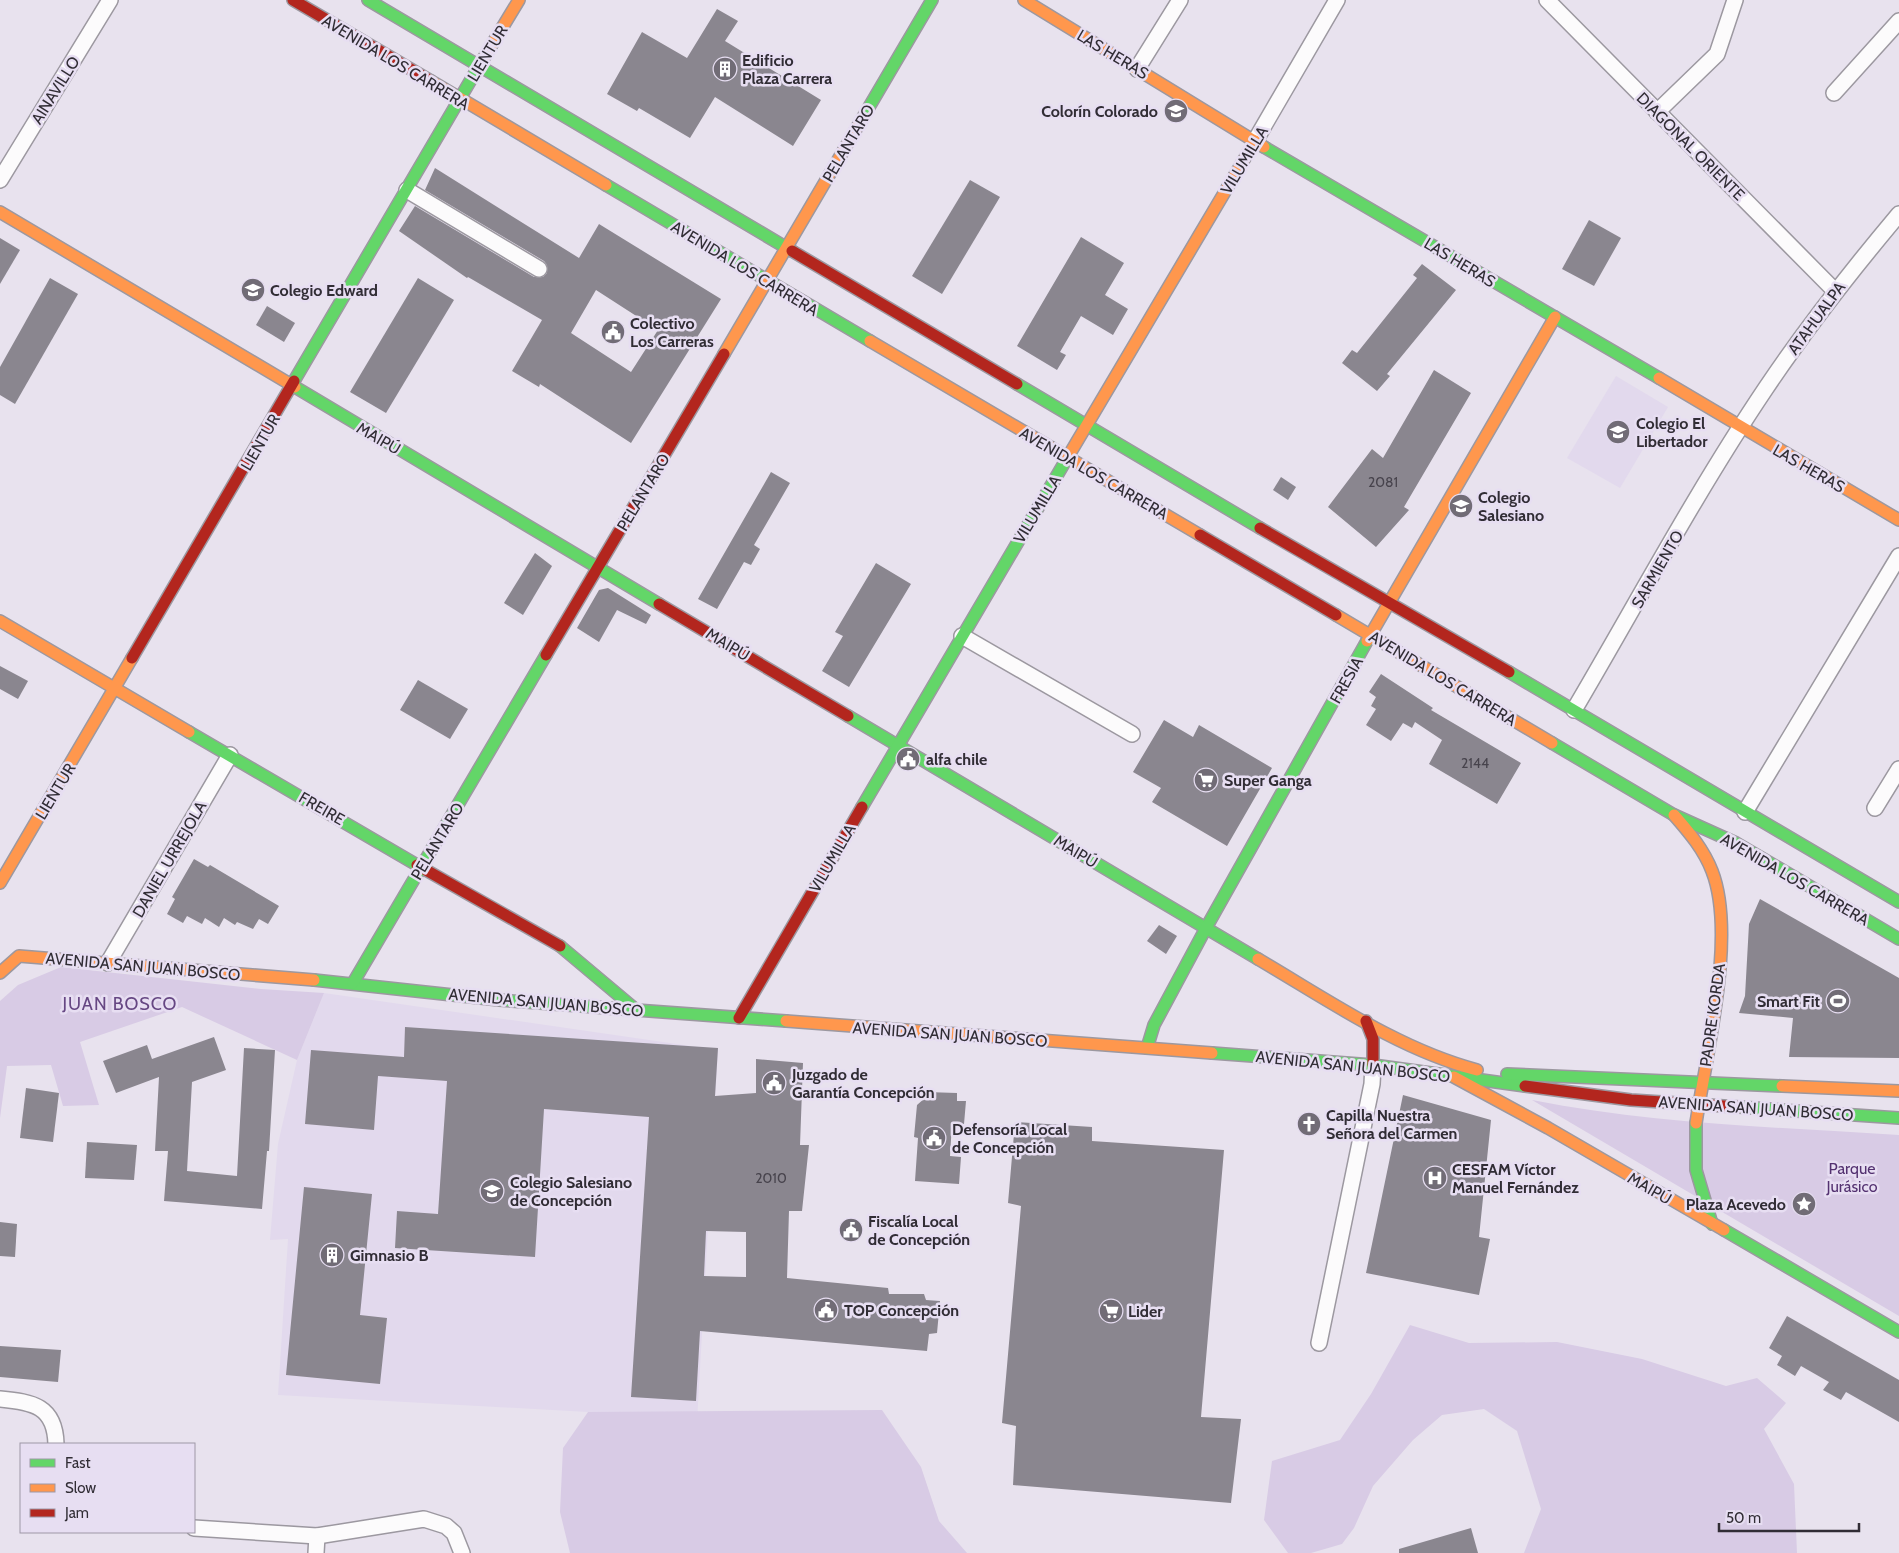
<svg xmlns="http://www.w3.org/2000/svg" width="1899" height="1553" viewBox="0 0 1899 1553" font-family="Cabin,sans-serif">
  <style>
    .built { fill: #e2d9ed }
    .green { fill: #d8cbe5 }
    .building { fill: #8a868f; fill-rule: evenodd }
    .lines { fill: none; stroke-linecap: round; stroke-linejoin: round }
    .street-casing { stroke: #9c98a0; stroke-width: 18 }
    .fast-casing { stroke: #9c98a0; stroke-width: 14 }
    .slow-casing { stroke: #9c98a0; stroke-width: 14 }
    .jam-casing { stroke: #9c98a0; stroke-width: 14 }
    .street { stroke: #fcfbfc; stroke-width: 15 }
    .fast { stroke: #63d668; stroke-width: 11 }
    .slow { stroke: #ff974d; stroke-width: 11 }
    .jam { stroke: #b3261e; stroke-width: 11 }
    .labels { text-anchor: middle; stroke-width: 5; stroke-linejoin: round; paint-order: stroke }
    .number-label { font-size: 14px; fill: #47434c }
    .street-label { font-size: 16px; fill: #312d35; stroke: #e7def2 }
    .poi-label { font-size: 16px; font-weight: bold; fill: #312d35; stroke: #e7def2; text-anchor: start }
    .park-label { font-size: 16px; fill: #533170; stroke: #e7def2 }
    .neighbourhood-label { font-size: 18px; letter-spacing: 1px; fill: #664783; stroke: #e7def2 }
  </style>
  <rect width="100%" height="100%" fill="#e8e2ee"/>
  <g class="built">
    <path d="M1616 376 1668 407 1620 488 1567 458Z"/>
    <path d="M324 993 718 1050 697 1422 588 1412 278 1395 288 1239 270 1240 278 1144 297 1060Z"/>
  </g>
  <g class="green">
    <path d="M61 967 261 989 324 993 297 1060 182 1007 80 1042 99 1105 63 1106 51 1065 7 1066 0 1118V1001L18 985Z"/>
    <path d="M1532 1100C1654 1124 1776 1127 1899 1135V1316Z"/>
    <path d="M1410 1325 1469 1343 1557 1342 1642 1359 1726 1386 1757 1378 1786 1403 1764 1429 1794 1484 1797 1553H1524L1541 1509 1517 1431 1484 1409 1442 1415 1413 1440 1373 1486 1354 1528 1342 1544 1311 1553H1288L1264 1520 1272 1461 1340 1440 1371 1394Z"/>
    <path d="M882 1410 921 1467 939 1521 967 1553H570L560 1512 563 1448 588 1412Z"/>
  </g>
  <g class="building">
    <path d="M717 9 738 21 725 41 821 100 793 146 715 97 690 138 639 108 637 111 607 94 642 32 687 58Z"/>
    <path d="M435 168 579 258 599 224 721 299 631 443 540 384 539 387 512 371 542 320 468 277 467 278 399 231 415 206 534 277H543L547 273V265L544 261 425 190ZM596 290 658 330 631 372 571 333Z"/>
    <path d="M970 180 1000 197 942 294 912 276Z"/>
    <path d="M1589 220 1621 238 1594 286 1562 269Z"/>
    <path d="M1081 237 1124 263 1105 295 1128 309 1113 335 1081 316 1060 352 1066 355 1057 370 1017 346Z"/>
    <path d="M0 238 20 250 0 284Z"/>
    <path d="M1422 264 1456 290 1387 374 1390 376 1377 391 1342 363 1352 350 1357 353 1417 278 1413 275Z"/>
    <path d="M50 278 78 294 15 404 0 395V367Z"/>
    <path d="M418 278 454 300 386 413 350 392Z"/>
    <path d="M267 306 295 323 284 342 256 325Z"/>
    <path d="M1434 370 1471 393 1404 507 1409 510 1376 547 1328 507 1372 449 1383 458Z"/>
    <path d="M771 472 790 483 754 545 760 549 751 565 744 562 717 609 698 599Z"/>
    <path d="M1281 477 1296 487 1288 500 1273 490Z"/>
    <path d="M535 553 552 566 523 615 504 603Z"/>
    <path d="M876 563 911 584 849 687 822 671 843 636 835 632Z"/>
    <path d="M608 588 651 615 646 624 617 610 599 642 577 628 599 590Z"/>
    <path d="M0 666 28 681 18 699 0 689Z"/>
    <path d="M1381 674 1433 708 1431 710 1521 763 1497 804 1429 764 1442 740 1415 722 1412 728 1403 723 1391 741 1366 725 1376 709 1371 706 1376 697 1369 692Z"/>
    <path d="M418 680 468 709 450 739 400 710Z"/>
    <path d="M1164 720 1193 737 1199 725 1272 768 1227 846 1152 802 1161 788 1133 772Z"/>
    <path d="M194 859 208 867 210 865 279 906 268 924 259 919 253 929 237 922 235 925 224 918 219 927 205 918 202 924 187 916 183 923 167 914 175 899 172 897Z"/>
    <path d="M1760 899 1899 978V1058L1789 1057 1793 1018 1739 1013 1745 996 1749 924Z"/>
    <path d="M1159 925 1177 936 1166 954 1147 941Z"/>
    <path d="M405 1027 718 1048 715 1096 756 1093V1059L803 1063 800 1145H809L802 1211H789L787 1278 888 1288 889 1294H924L926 1300 940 1301 937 1333 929 1334 927 1351 700 1331 696 1401 631 1397 649 1117 544 1109 535 1257 395 1248 397 1211 438 1214 447 1081 378 1076 374 1130 305 1124 311 1050 404 1057ZM706 1231 746 1232V1277L704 1276Z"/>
    <path d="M214 1037 226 1070 192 1082 187 1171 237 1176 244 1048 275 1050 269 1151H267L262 1209 164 1201 168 1151H155L159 1077 116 1093 103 1061 147 1045 152 1059Z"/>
    <path d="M26 1088 59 1093 53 1142 20 1138Z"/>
    <path d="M926 1092 957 1093V1101H966L964 1124 952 1123 950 1156 961 1157 959 1184 915 1181 918 1138 914 1137 917 1105 925 1098Z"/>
    <path d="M1403 1095 1491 1120 1479 1237 1490 1239 1479 1295 1366 1273Z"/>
    <path d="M1015 1122 1092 1127V1141L1224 1150 1201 1417 1241 1419 1231 1503 1013 1485 1016 1426 1002 1423 1021 1206 1008 1203Z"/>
    <path d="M87 1142 137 1145 134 1180 85 1178Z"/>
    <path d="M304 1187 372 1194 360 1315 387 1318 380 1384 286 1375Z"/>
    <path d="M0 1222 17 1224 15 1257 0 1256Z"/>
    <path d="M1787 1316 1899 1380V1422L1846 1392 1841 1400 1823 1390 1829 1382 1801 1366 1795 1376 1777 1365 1782 1356 1769 1348Z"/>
    <path d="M0 1346 61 1350 58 1382 0 1377Z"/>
    <path d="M1471 1528 1478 1553H1399V1549Z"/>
  </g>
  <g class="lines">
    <g class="street-casing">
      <g id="street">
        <path d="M1547 0 1835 291"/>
        <path d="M1137 69 1180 0"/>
        <path d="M1834 93 1899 21"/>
        <path d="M1657 112 1717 54 1735 0"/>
        <path d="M1255 141 1337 0"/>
        <path d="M0 180 110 0"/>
        <path d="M407 190 539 269"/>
        <path d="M962 636 1132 734"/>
        <path d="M1574 710C1637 603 1696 492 1766 388 1807 327 1852 270 1899 214"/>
        <path d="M1875 808 1899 769"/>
        <path d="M1745 812 1899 556"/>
        <path d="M108 963 230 755"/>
        <path d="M1319 1343 1372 1084 1373 1065"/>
        <path d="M0 1399C33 1402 55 1406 56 1444"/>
        <path d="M194 1528 317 1536 424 1519 446 1526 454 1533 462 1553"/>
        <path d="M316 1553 317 1536"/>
      </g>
    </g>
    <g class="fast-casing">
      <g id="fast">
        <path d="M368 0 792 251"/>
        <path d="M862 119 932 0"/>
        <path d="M1264 147 1659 378"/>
        <path d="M606 185 870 341"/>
        <path d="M294 381 479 66"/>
        <path d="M1017 384 1260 528"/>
        <path d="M295 387 659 604"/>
        <path d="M1509 672 1899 902"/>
        <path d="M848 716 1258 959"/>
        <path d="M189 732 417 865"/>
        <path d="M1552 743 1674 815 1736 843 1899 939"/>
        <path d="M862 807 1069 455"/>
        <path d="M560 946 635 1009"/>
        <path d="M314 980 499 1000 786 1021"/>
        <path d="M353 983 546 655"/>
        <path d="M1147 1048 1154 1025 1206 928 1367 641"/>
        <path d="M1212 1053 1373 1065 1525 1086"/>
        <path d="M1507 1074 1782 1086"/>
        <path d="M1739 1107 1899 1118"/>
        <path d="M1696 1123V1170L1712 1224"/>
        <path d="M1724 1230 1899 1332"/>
      </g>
    </g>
    <g class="slow-casing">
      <g id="slow">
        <path d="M1024 0 1264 147"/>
        <path d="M479 66 519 0"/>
        <path d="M431 81 606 185"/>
        <path d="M0 212 295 387"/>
        <path d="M870 341 1200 535"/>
        <path d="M724 354 862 119"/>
        <path d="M1659 378 1899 520"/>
        <path d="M1069 455 1255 141"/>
        <path d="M1336 615 1552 743"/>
        <path d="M0 621 189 732"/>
        <path d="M1367 641 1555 317"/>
        <path d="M1674 815C1689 832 1704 850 1712 871 1737 935 1706 1055 1696 1123"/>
        <path d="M0 883 132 658"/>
        <path d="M1258 959C1328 1000 1398 1049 1477 1070"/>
        <path d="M0 973 19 956 314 980"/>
        <path d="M786 1021 1212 1053"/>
        <path d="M1454 1077 1548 1128 1724 1230"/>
        <path d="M1782 1086 1899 1091"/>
      </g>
    </g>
    <g class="jam-casing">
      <g id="jam">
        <path d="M293 0 431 81"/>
        <path d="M792 251 1017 384"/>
        <path d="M1260 528 1509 672"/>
        <path d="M1200 535 1336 615"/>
        <path d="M659 604 848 716"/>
        <path d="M546 655 724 354"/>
        <path d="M132 658 294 381"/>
        <path d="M417 865 560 946"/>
        <path d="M739 1018 862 807"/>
        <path d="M1366 1021 1373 1039V1065"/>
        <path d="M1525 1086 1631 1100 1739 1107"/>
      </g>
    </g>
    <use href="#street" class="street"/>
    <use href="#fast" class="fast"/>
    <use href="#slow" class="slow"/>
    <use href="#jam" class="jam"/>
  </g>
  <defs>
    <g id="building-disc" transform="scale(1.25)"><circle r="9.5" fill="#716c76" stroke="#e7def2"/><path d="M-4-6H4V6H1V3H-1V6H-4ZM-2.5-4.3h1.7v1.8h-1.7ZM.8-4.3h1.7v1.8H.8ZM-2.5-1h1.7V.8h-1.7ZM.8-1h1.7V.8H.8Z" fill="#fff"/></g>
    <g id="school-disc" transform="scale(1.25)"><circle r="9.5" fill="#716c76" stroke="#e7def2"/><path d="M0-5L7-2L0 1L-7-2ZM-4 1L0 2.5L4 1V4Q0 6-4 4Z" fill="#fff"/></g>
    <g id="civic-disc" transform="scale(1.25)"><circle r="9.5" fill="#716c76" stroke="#e7def2"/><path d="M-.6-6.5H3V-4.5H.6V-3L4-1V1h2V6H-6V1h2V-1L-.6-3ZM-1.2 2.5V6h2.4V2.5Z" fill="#fff"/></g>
    <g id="supermarket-disc" transform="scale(1.25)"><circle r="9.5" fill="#716c76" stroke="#e7def2"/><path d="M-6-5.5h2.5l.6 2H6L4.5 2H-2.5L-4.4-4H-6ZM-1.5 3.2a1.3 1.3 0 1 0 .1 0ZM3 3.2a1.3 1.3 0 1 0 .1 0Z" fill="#fff"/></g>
    <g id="stadium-disc" transform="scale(1.25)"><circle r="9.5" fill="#716c76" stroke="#e7def2"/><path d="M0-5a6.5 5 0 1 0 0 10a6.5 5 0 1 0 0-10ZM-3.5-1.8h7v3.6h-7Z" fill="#fff"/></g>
    <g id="church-disc" transform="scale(1.25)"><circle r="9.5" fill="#716c76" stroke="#e7def2"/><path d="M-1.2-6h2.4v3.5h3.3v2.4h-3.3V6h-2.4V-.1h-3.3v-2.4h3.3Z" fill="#fff"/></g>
    <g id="hospital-disc" transform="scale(1.25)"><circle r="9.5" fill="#716c76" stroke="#e7def2"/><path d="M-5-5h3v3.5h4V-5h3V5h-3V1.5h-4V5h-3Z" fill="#fff"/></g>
    <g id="sight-disc" transform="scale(1.25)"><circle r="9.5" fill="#716c76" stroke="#e7def2"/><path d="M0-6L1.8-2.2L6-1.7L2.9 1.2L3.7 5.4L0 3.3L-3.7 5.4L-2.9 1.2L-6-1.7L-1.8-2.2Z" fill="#fff"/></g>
  </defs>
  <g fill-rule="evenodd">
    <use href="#building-disc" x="725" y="69"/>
    <use href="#school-disc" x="1176" y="111"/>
    <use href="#school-disc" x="253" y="290"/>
    <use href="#civic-disc" x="613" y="332"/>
    <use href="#school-disc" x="1618" y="432"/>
    <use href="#school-disc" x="1461" y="506"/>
    <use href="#civic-disc" x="908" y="759"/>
    <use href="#supermarket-disc" x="1206" y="780"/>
    <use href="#stadium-disc" x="1838" y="1001"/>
    <use href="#civic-disc" x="774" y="1083"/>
    <use href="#church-disc" x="1309" y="1124"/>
    <use href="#civic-disc" x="934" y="1138"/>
    <use href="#hospital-disc" x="1435" y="1178"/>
    <use href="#school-disc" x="492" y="1191"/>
    <use href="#sight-disc" x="1804" y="1204"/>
    <use href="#civic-disc" x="851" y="1230"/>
    <use href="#building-disc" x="332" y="1255"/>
    <use href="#civic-disc" x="826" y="1310"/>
    <use href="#supermarket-disc" x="1111" y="1311"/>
  </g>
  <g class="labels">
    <g class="number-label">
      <text x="1383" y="487">2081</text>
      <text x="1475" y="768">2144</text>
      <text x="771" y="1183">2010</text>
    </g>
    <g class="street-label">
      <text transform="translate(487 53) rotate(-59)" y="6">LIENTUR</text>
      <text transform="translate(1113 54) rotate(31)" y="6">LAS HERAS</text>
      <text transform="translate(396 62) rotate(31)" y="6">AVENIDA LOS CARRERA</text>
      <text transform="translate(55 90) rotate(-58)" y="6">AINAVILLO</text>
      <text transform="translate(848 143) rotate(-60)" y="6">PELANTARO</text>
      <text transform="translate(1691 146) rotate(45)" y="6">DIAGONAL ORIENTE</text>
      <text transform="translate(1244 160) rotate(-59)" y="6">VILUMILLA</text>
      <text transform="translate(1460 262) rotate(31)" y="6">LAS HERAS</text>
      <text transform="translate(745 268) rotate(31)" y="6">AVENIDA LOS CARRERA</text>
      <text transform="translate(1816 318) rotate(-54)" y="6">ATAHUALPA</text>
      <text transform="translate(379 438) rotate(30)" y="6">MAIPÚ</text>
      <text transform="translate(260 442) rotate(-60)" y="6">LIENTUR</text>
      <text transform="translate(1809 468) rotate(30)" y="6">LAS HERAS</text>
      <text transform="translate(1094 473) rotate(30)" y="6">AVENIDA LOS CARRERA</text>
      <text transform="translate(643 492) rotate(-59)" y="6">PELANTARO</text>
      <text transform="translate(1037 509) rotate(-59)" y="6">VILUMILLA</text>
      <text transform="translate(1657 569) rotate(-60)" y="6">SARMIENTO</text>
      <text transform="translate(728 644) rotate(31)" y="6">MAIPÚ</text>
      <text transform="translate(1443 678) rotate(31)" y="6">AVENIDA LOS CARRERA</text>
      <text transform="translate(1346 680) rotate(-61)" y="6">FRESIA</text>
      <text transform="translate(55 791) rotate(-59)" y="6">LIENTUR</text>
      <text transform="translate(322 808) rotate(30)" y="6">FREIRE</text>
      <text transform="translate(437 841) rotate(-59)" y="6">PELANTARO</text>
      <text transform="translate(1076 851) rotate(31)" y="6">MAIPÚ</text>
      <text transform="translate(832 858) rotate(-60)" y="6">VILUMILLA</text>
      <text transform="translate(169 859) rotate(-60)" y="6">DANIEL URREJOLA</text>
      <text transform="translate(1795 879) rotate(30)" y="6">AVENIDA LOS CARRERA</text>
      <text transform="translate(143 966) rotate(5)" y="6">AVENIDA SAN JUAN BOSCO</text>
      <text transform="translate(546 1002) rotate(5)" y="6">AVENIDA SAN JUAN BOSCO</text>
      <text transform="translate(1712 1015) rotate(-82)" y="6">PADRE KORDA</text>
      <text transform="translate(950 1034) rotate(4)" y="6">AVENIDA SAN JUAN BOSCO</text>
      <text transform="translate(1353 1066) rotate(6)" y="6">AVENIDA SAN JUAN BOSCO</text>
      <text transform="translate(1756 1108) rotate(4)" y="6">AVENIDA SAN JUAN BOSCO</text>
      <text transform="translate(1650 1188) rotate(30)" y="6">MAIPÚ</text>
    </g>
    <g class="poi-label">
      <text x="742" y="66">Edificio<tspan x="742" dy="18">Plaza Carrera</tspan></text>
      <text x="1158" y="117" text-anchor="end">Colorín Colorado</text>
      <text x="270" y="296">Colegio Edward</text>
      <text x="630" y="329">Colectivo<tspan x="630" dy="18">Los Carreras</tspan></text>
      <text x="1636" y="429">Colegio El<tspan x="1636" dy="18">Libertador</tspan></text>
      <text x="1478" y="503">Colegio<tspan x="1478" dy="18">Salesiano</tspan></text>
      <text x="926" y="765">alfa chile</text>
      <text x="1224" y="786">Super Ganga</text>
      <text x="1820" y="1007" text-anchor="end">Smart Fit</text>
      <text x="792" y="1080">Juzgado de<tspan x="792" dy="18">Garantía Concepción</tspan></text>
      <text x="1326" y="1121">Capilla Nuestra<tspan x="1326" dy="18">Señora del Carmen</tspan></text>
      <text x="952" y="1135">Defensoría Local<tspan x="952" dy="18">de Concepción</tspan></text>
      <text x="1452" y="1175">CESFAM Víctor<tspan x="1452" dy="18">Manuel Fernández</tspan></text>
      <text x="510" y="1188">Colegio Salesiano<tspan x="510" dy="18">de Concepción</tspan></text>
      <text x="1786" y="1210" text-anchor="end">Plaza Acevedo</text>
      <text x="868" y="1227">Fiscalía Local<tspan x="868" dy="18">de Concepción</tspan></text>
      <text x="350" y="1261">Gimnasio B</text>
      <text x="844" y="1316">TOP Concepción</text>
      <text x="1128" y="1317">Lider</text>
    </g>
    <g class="park-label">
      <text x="1852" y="1174">Parque<tspan x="1852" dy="18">Jurásico</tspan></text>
    </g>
    <g class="neighbourhood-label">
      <text x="120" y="1010">JUAN BOSCO</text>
    </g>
  </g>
  <rect x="20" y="1443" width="175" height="90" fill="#e7def2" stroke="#9e97a6"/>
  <rect x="30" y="1459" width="25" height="8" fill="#63d668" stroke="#9e97a6"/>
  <text x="65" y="1468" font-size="15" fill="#312d35">Fast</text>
  <rect x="30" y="1484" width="25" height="8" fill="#ff974d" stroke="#9e97a6"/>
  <text x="65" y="1493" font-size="15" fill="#312d35">Slow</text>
  <rect x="30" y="1509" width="25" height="8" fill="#b3261e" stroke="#9e97a6"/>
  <text x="65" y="1518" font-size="15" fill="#312d35">Jam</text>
  <path d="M1719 1523v8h140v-8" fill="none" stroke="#312d35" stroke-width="2.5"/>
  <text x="1726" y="1523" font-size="15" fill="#312d35" stroke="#e7def2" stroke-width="4" paint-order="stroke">50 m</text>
</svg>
